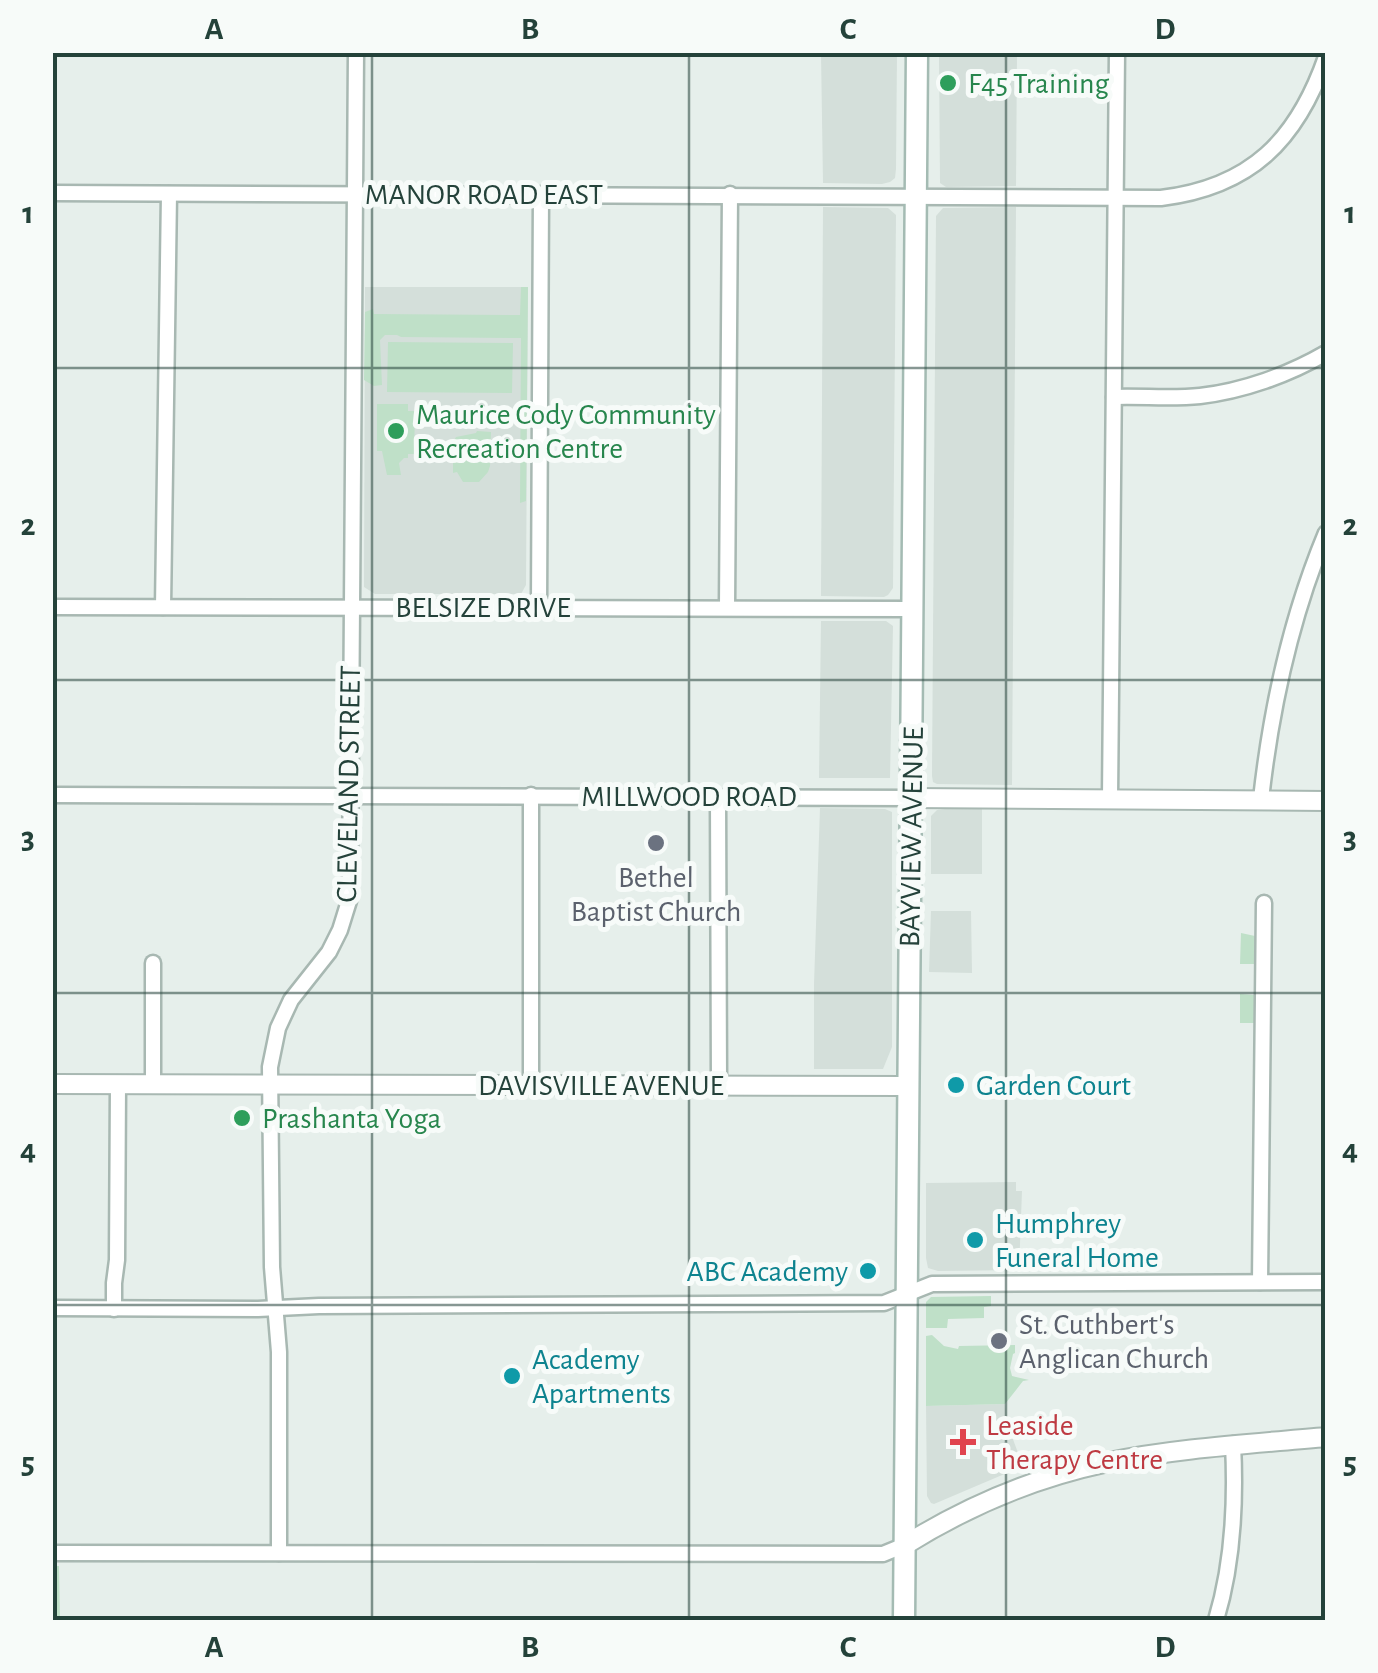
<svg xmlns="http://www.w3.org/2000/svg" width="1378" height="1673" viewBox="0 0 1378 1673" font-family="'Alegreya Sans',sans-serif">
  <style>
    .built { fill: #d4dfda }
    .green { fill: #bfe0c8 }
    .lines { fill: none; stroke-linecap: round; stroke-linejoin: round }
    .minor-casing { stroke: #a8b8b2; stroke-width: 19 }
    .tertiary-casing { stroke: #a8b8b2; stroke-width: 22 }
    .secondary-casing { stroke: #a4bbb3; stroke-width: 25 }
    .minor { stroke: #fff; stroke-width: 14 }
    .tertiary { stroke: #fff; stroke-width: 18 }
    .secondary { stroke: #fff; stroke-width: 20 }
    .grid { fill: none; stroke: #24423a; stroke-width: 2.5; stroke-opacity: 0.55 }
    .leisure-dot { fill: #2e9e5b; stroke: #f7fbf9; stroke-width: 4 }
    .worship-dot { fill: #6b7280; stroke: #f7fbf9; stroke-width: 4 }
    .culture-dot { fill: #0f9aa8; stroke: #f7fbf9; stroke-width: 4 }
    .health-dot { fill: #e0444e; stroke: #f7fbf9; stroke-width: 4 }
    .labels { text-anchor: middle; stroke-width: 10; stroke-linejoin: round; paint-order: stroke }
    .leisure-label { font-size: 30px; fill: #27864d; stroke: #f7fbf9; text-anchor: start }
    .street-label { font-size: 30px; fill: #24423a; stroke: #f7fbf9 }
    .worship-label { font-size: 30px; fill: #5b616d; stroke: #f7fbf9 }
    .culture-label { font-size: 30px; fill: #0d838f; stroke: #f7fbf9; text-anchor: start }
    .health-label { font-size: 30px; fill: #be3a42; stroke: #f7fbf9; text-anchor: start }
    .neatline { fill: none; stroke: #24423a; stroke-width: 4 }
    .grid-label { font-size: 32px; text-anchor: middle; font-weight: bold; fill: #24423a }
  </style>
  <rect width="100%" height="100%" fill="#e6efeb"/>
  <g class="built">
    <path d="M821 53H897L896 169 895 178 890 182 882 184 823 183Z"/>
    <path d="M939 53H1017L1016 186 946 187 940 183Z"/>
    <path d="M823 207 888 208 896 215 893 588 888 595 884 597 821 596Z"/>
    <path d="M1016 207 1012 785 937 784 933 782 932 776 936 216 943 208Z"/>
    <path d="M365 287H528L526 585 521 594H375L364 587Z"/>
    <path d="M821 621H886L893 626 890 778H819Z"/>
    <path d="M820 808 885 809 892 812V1047L883 1069H814V984Z"/>
    <path d="M945 809H982V874H931V816L937 810Z"/>
    <path d="M931 911H971L972 973 929 972Z"/>
    <path d="M1016 1182V1191H1022L1019 1270 938 1271 928 1268 926 1258V1183Z"/>
    <path d="M1005 1404 1008 1426 1023 1466 934 1504 931 1503 927 1496 926 1406Z"/>
  </g>
  <g class="green">
    <path d="M521 287H528L526 501 520 503 521 338 401 337 397 335H385L380 340 382 385 374 386 364 380 365 312 373 309 374 314 520 315Z"/>
    <path d="M388 342 513 343 512 393 387 392Z"/>
    <path d="M377 404H408V411H415L414 454H408V458H404L399 463 401 475H387L382 451H377Z"/>
    <path d="M477 431 491 432 490 466 488 472 479 482H463L457 472 453 473V455L450 448 456 437 476 433Z"/>
    <path d="M1241 933 1255 936 1254 964H1240Z"/>
    <path d="M1240 994 1254 995V1023H1240Z"/>
    <path d="M991 1296V1306L984 1307V1318L948 1319 947 1328H926V1302L931 1297Z"/>
    <path d="M932 1335 944 1346 958 1349 959 1346 1015 1345V1353L1013 1354 1010 1368 1012 1376 1029 1380 1023 1381 1005 1404 926 1406V1336Z"/>
    <path d="M52 1566H59L60 1620H53Z"/>
  </g>
  <g class="lines">
    <g class="minor-casing">
      <g id="minor">
        <path d="M52 193 1161 198C1251 187 1297 140 1326 57"/>
        <path d="M1114 397C1143 396 1172 399 1200 396 1243 391 1288 375 1326 353"/>
        <path d="M52 607 913 609"/>
        <path d="M163 607 169 194"/>
        <path d="M539 607 541 194"/>
        <path d="M727 608 730 194"/>
        <path d="M52 795 911 798"/>
        <path d="M718 797 719 1084"/>
        <path d="M1110 798 1117 52"/>
        <path d="M1261 799C1271 709 1291 617 1326 533"/>
        <path d="M153 963V1085"/>
        <path d="M531 1084V795"/>
        <path d="M1260 1282 1264 903"/>
        <path d="M52 1308 258 1309 319 1306 884 1303 932 1284 1326 1282"/>
        <path d="M114 1309V1283L117 1260 118 1085"/>
        <path d="M52 1553 883 1554 905 1545"/>
        <path d="M279 1553V1352L272 1267 270 1067 278 1028 291 1000 329 952 340 930 349 901 350 881 356 52"/>
        <path d="M1216 1620C1233 1564 1236 1503 1233 1444"/>
      </g>
    </g>
    <g class="tertiary-casing">
      <g id="tertiary">
        <path d="M911 798 1326 801"/>
        <path d="M52 1084 909 1086"/>
        <path d="M905 1545C966 1507 1034 1478 1104 1463 1177 1448 1251 1444 1326 1437"/>
      </g>
    </g>
    <g class="secondary-casing">
      <path id="secondary" d="M904 1620 917 52"/>
    </g>
    <use href="#minor" class="minor"/>
    <use href="#tertiary" class="tertiary"/>
    <use href="#secondary" class="secondary"/>
  </g>
  <path class="grid" d="M372 52V1620M689 52V1620M1006 52V1620M52 368H1326M52 680H1326M52 993H1326M52 1305H1326"/>
  <g class="leisure-dot">
    <circle cx="948" cy="83" r="10"/>
    <circle cx="396" cy="431" r="10"/>
    <circle cx="242" cy="1118" r="10"/>
  </g>
  <g class="worship-dot">
    <circle cx="656" cy="843" r="10"/>
    <circle cx="999" cy="1341" r="10"/>
  </g>
  <g class="culture-dot">
    <circle cx="956" cy="1085" r="10"/>
    <circle cx="975" cy="1240" r="10"/>
    <circle cx="868" cy="1271" r="10"/>
    <circle cx="512" cy="1376" r="10"/>
  </g>
  <path class="health-dot" d="M958 1427h10v10h10v10h-10v10h-10v-10h-10v-10h10z"/>
  <g class="labels">
    <g class="leisure-label">
      <text x="968" y="93">F45 Training</text>
      <text x="416" y="424">Maurice Cody Community<tspan x="416" dy="34">Recreation Centre</tspan></text>
      <text x="262" y="1128">Prashanta Yoga</text>
    </g>
    <g class="street-label">
      <text x="484" y="204">MANOR ROAD EAST</text>
      <text x="483" y="617">BELSIZE DRIVE</text>
      <text transform="translate(348 784) rotate(-89)" y="10">CLEVELAND STREET</text>
      <text x="689" y="806">MILLWOOD ROAD</text>
      <text transform="translate(911 837) rotate(-89)" y="10">BAYVIEW AVENUE</text>
      <text x="601" y="1095">DAVISVILLE AVENUE</text>
    </g>
    <g class="worship-label">
      <text x="656" y="887">Bethel<tspan x="656" dy="34">Baptist Church</tspan></text>
      <text x="1019" y="1334" text-anchor="start">St. Cuthbert's<tspan x="1019" dy="34">Anglican Church</tspan></text>
    </g>
    <g class="culture-label">
      <text x="976" y="1095">Garden Court</text>
      <text x="995" y="1233">Humphrey<tspan x="995" dy="34">Funeral Home</tspan></text>
      <text x="848" y="1281" text-anchor="end">ABC Academy</text>
      <text x="532" y="1369">Academy<tspan x="532" dy="34">Apartments</tspan></text>
    </g>
    <g class="health-label">
      <text x="986" y="1435">Leaside<tspan x="986" dy="34">Therapy Centre</tspan></text>
    </g>
  </g>
  <rect width="1378" height="1673" fill="none" stroke="#f7fbf9" stroke-width="110"/>
  <rect x="55" y="55" width="1268" height="1563" class="neatline"/>
  <g class="grid-label">
    <text x="214" y="39">A</text>
    <text x="530" y="39">B</text>
    <text x="848" y="39">C</text>
    <text x="1165" y="39">D</text>
    <text x="28" y="223">1</text>
    <text x="1350" y="223">1</text>
    <text x="28" y="535">2</text>
    <text x="1350" y="535">2</text>
    <text x="28" y="848">3</text>
    <text x="1350" y="848">3</text>
    <text x="28" y="1160">4</text>
    <text x="1350" y="1160">4</text>
    <text x="28" y="1473">5</text>
    <text x="1350" y="1473">5</text>
    <text x="214" y="1657">A</text>
    <text x="530" y="1657">B</text>
    <text x="848" y="1657">C</text>
    <text x="1165" y="1657">D</text>
  </g>
</svg>
